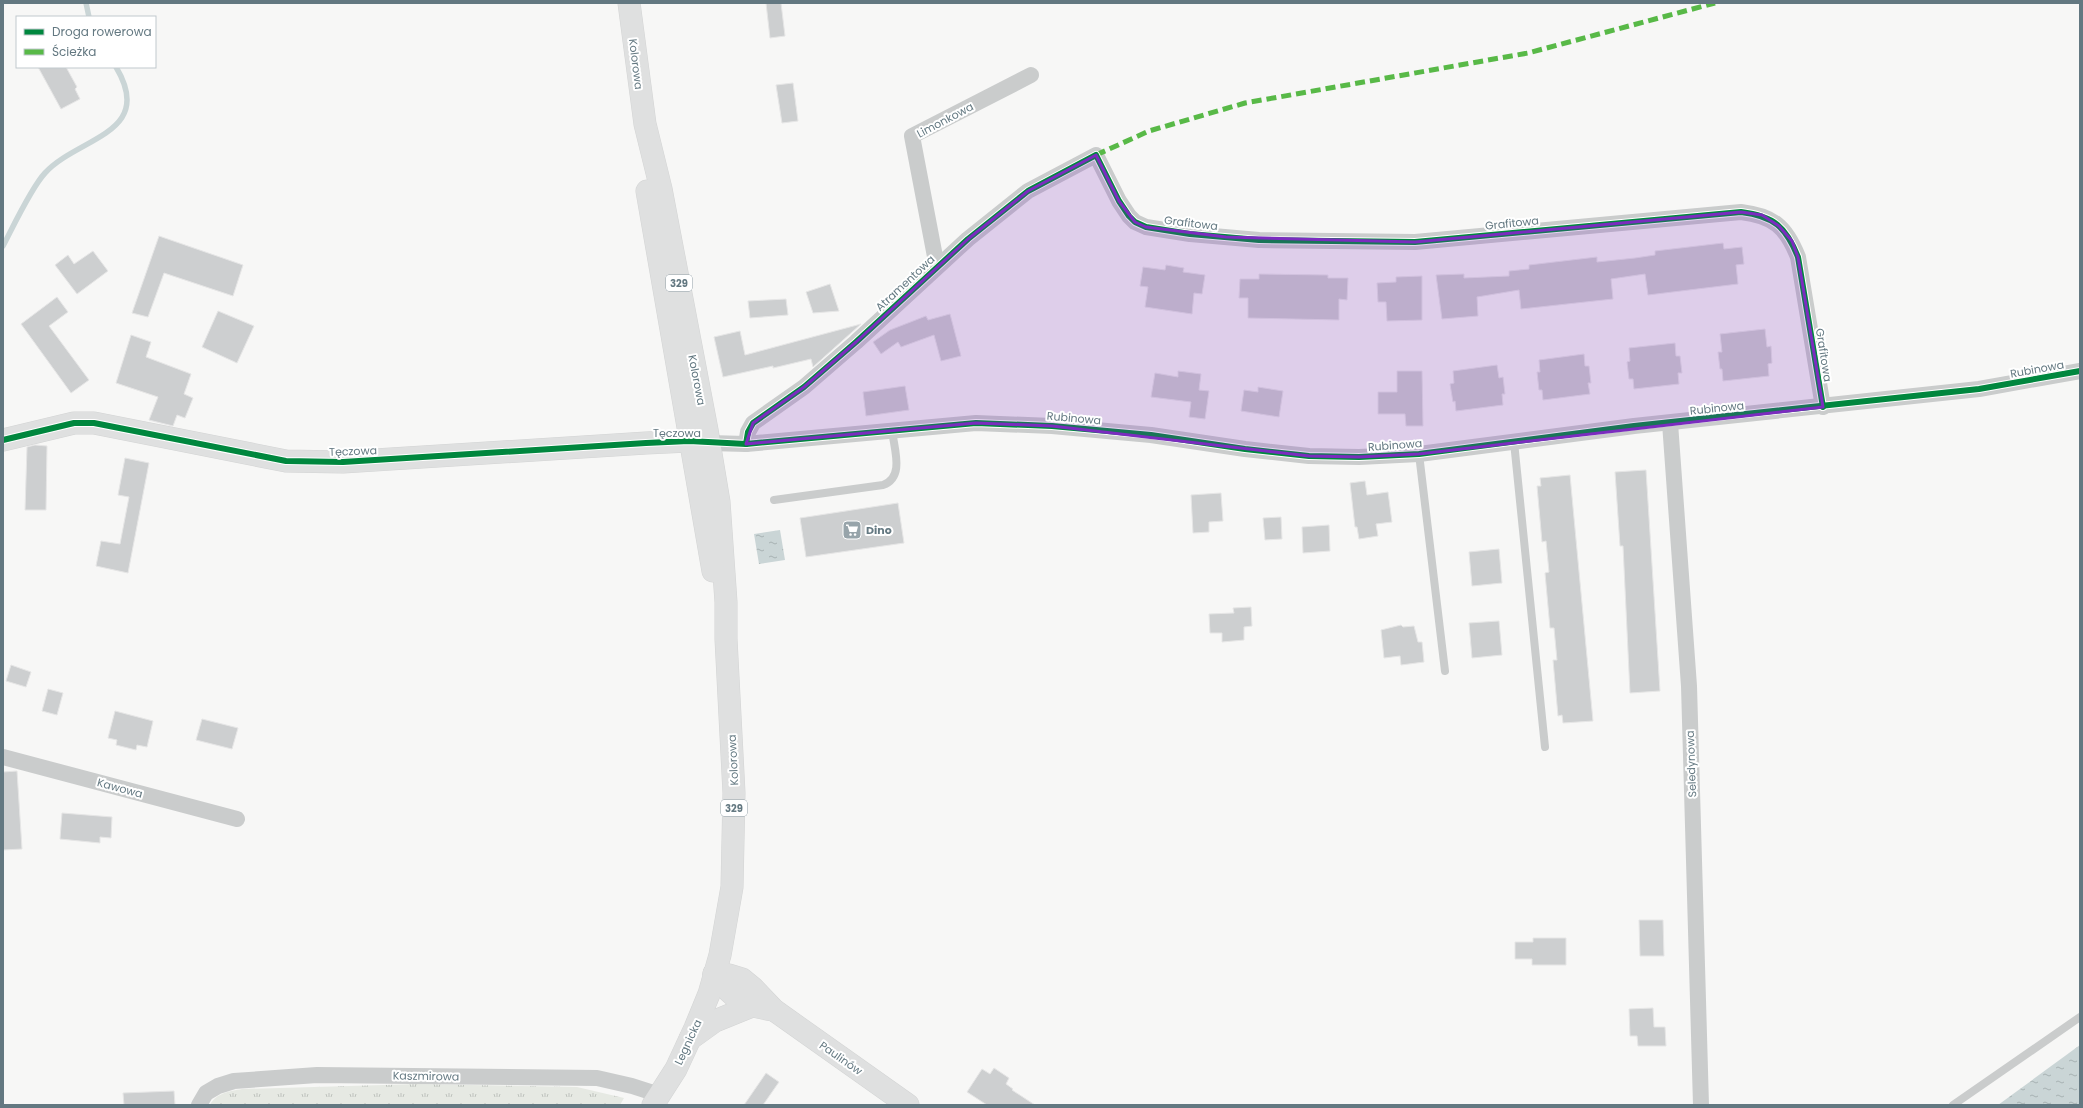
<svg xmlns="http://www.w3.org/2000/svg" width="2083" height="1108" viewBox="0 0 2083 1108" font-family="Poppins,sans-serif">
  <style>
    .grass { fill: url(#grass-tufts) }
    .water { fill: url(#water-ripples) }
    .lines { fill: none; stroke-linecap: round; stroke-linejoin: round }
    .stream { stroke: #cad5d6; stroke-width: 5.5 }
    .building { fill: #cdcfd0; stroke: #e6e6e6 }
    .secondary-casing { stroke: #d3d4d4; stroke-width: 23 }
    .primary-casing { stroke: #d3d4d4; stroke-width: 23 }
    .lane { stroke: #cacccc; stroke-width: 8 }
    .street { stroke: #cacccc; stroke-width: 16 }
    .secondary { stroke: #dfe0e0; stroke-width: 22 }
    .primary { stroke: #dfe0e0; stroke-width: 22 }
    .quiet { stroke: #58b947; stroke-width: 5; stroke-dasharray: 10 5; stroke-linecap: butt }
    .cycleway-casing { stroke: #fff; stroke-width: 8 }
    .cycleway { stroke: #00873e; stroke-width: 6 }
    .marked { fill: #7b2cbf; fill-opacity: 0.2; stroke: #7b2cbf; stroke-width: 3; stroke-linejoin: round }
    .labels { text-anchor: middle; stroke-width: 4; stroke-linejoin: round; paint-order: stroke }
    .shield { fill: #fff; stroke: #92a0a7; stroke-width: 1 }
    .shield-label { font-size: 10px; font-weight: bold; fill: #637881 }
    .street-label { font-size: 11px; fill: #637881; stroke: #fff }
    .poi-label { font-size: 11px; font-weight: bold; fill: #637881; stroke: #fff; text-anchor: start }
  </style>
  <defs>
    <pattern id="grass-tufts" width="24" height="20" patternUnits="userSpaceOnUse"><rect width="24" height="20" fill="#e6e9e3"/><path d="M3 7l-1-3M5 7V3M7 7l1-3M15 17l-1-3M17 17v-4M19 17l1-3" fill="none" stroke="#bec2bd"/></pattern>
    <pattern id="water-ripples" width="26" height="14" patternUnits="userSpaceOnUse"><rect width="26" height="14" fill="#cad5d6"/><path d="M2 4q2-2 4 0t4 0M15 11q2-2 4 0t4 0" fill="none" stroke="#a8b2b3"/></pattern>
  </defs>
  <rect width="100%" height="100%" fill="#f7f7f6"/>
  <path class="grass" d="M418 1084 577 1087 624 1098 620 1105H210C216 1093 230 1091 242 1089Z"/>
  <g class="water">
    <path d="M780 530 785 560 759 564 754 534Z"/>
    <path d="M2080 1045V1105H1998Z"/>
  </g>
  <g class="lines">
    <g class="stream">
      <path d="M86 3 89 17"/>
      <path d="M3 246C13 227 31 188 45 173 78 137 156 134 116 67"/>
    </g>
  </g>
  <g class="building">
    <path d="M766 3H781L785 36 770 38Z"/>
    <path d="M38 67H66L77 87 75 89 80 99 61 109Z"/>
    <path d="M793 83 798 121 782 123 776 85Z"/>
    <path d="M159 236 243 265 233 296 164 273 148 317 132 313Z"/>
    <path d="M1723 243 1724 249 1742 247 1744 264 1736 265 1738 284 1648 295 1645 274 1611 279 1613 299 1521 309 1519 290 1477 297 1478 316 1442 319 1436 275 1464 274V278L1509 276V271L1529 269V265L1597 257V262L1635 258 1655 255V251Z"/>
    <path d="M93 251 108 271 77 294 55 265 68 255 74 264Z"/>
    <path d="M1166 265 1184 268 1183 272 1205 275 1202 294 1194 293 1192 314 1145 307 1148 287 1140 286 1143 267 1165 270Z"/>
    <path d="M1259 274 1328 275V278H1348L1347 300 1339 299V320L1248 318V298H1239L1240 279H1259Z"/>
    <path d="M1422 276V320L1387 321 1386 302H1378L1377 283 1396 282V277Z"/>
    <path d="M830 284 839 311 813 313 806 292Z"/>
    <path d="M57 297 68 312 49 326 89 380 71 393 21 324Z"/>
    <path d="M786 299 788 315 750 318 748 301Z"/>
    <path d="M218 311 254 326 237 363 202 347Z"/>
    <path d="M950 314 961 356 941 361 934 335 901 347 898 342 881 354 873 342 890 330 926 316 928 320Z"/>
    <path d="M861 324 813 367 811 359 773 368V366L723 377 714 337 740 331 745 355Z"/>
    <path d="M1765 329 1767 347 1771 346 1772 363 1768 364 1769 376 1723 381 1722 369H1720L1718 352H1722L1720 334Z"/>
    <path d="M131 335 151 342 146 357 191 374 184 394 193 398 185 418 177 415 173 426 149 420 158 397 116 383Z"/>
    <path d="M1675 343 1676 356H1680L1682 373H1678L1679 384 1634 389 1633 379H1629L1627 362 1630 361 1629 348Z"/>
    <path d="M1584 354 1585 366H1589L1591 383H1588L1590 394 1543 400 1542 390H1539L1537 372H1540L1539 360Z"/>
    <path d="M1497 365 1499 378 1503 377 1505 394H1502L1503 405 1456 411 1455 401 1453 402 1450 384 1454 383 1453 371Z"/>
    <path d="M1178 371 1201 374 1199 390 1209 391 1205 419 1189 417 1191 402 1151 397 1155 373 1178 377Z"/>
    <path d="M1397 371H1422L1423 426H1406L1405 414H1378V392H1397Z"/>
    <path d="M905 386 909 410 866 416 863 392Z"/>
    <path d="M1258 387 1283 391 1279 417 1241 411 1244 390 1258 392Z"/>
    <path d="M35 445 47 446 46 510H25L27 447Z"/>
    <path d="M125 458 149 463 128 573 96 566 101 541 120 544 129 497 118 495Z"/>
    <path d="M1646 470 1660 691 1630 693 1623 546H1620L1615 472Z"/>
    <path d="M1570 475 1593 721 1563 723 1562 715 1558 716 1553 660H1557L1554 628H1550L1545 573 1549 572 1546 541 1542 542 1537 486H1541L1540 478Z"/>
    <path d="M1365 481 1367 495 1388 492 1392 522 1376 524 1378 536 1359 539 1357 527H1355L1350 483Z"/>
    <path d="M1221 493 1223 521 1209 522V532L1193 533 1191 495Z"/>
    <path d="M898 503 904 543 806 557 800 518Z"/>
    <path d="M1281 517 1282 539 1265 540 1263 518Z"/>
    <path d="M1329 525 1330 551 1303 553 1302 527Z"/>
    <path d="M1499 549 1502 583 1472 586 1469 552Z"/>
    <path d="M1251 607 1252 626 1244 627V640L1222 642V633H1210L1209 614 1234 613 1233 608Z"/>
    <path d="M1499 621 1502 655 1472 658 1469 623Z"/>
    <path d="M1401 625 1403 627 1414 626 1418 642H1422L1424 662 1401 665 1400 656 1384 658 1381 630Z"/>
    <path d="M11 665 31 672 26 687 6 681Z"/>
    <path d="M48 689 63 693 57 715 42 711Z"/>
    <path d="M115 711 153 721 147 747 137 745 136 750 116 745 117 740 108 738Z"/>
    <path d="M202 719 238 728 232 749 196 740Z"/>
    <path d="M17 771 22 849 3 850V772Z"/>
    <path d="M62 813 112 817 111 838 100 837V843L60 839Z"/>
    <path d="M1639 920H1663L1664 956H1640Z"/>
    <path d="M1533 938H1566V965H1532V959H1515V942H1533Z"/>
    <path d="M1653 1008 1654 1027H1665L1666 1046H1638L1637 1036H1630L1629 1009Z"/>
    <path d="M994 1068 1009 1078 1006 1084 1013 1089 1012 1090 1035 1105H987L967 1092 982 1069 990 1074Z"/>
    <path d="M766 1073 779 1082 763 1105H744Z"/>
    <path d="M174 1091 175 1105H124L123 1093Z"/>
  </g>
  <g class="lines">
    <g class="secondary-casing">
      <g id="secondary">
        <path d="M3 440 74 423H94L286 461 343 462 646 443 689 441 709 443"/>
        <path d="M714 974 729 975 742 979 753 988 774 1010 908 1105"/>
        <path d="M714 974C733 999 743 1006 774 1010"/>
        <path d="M690 1039 715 1021 752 1006"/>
      </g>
    </g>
    <g class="primary-casing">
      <g id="primary">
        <path d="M629 3 645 124 661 189 707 430 719 502 726 602V639L734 793 732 887 720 955 709 994 695 1028 676 1069 653 1105"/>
        <path d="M647 191 713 571"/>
      </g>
    </g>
    <g class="lane">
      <path d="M1514 442 1545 747"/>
      <path d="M1419 454 1445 671"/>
      <path d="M774 500 883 485C905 477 894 449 892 430"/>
      <path d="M1953 1105 2080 1017"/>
    </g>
    <g class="street">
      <path d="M937 267 912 136 1031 75"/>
      <path d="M1670 423 1689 686 1701 1105"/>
      <path d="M709 443 746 444 976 423 1052 426 1151 435 1245 449 1309 456 1359 457 1419 454 1634 426 1979 389 2080 371"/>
      <path d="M746 444 748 432 753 423 804 387 856 342 968 239 1028 191 1096 155 1119 201 1129 216 1135 222 1146 227 1190 234 1259 240 1415 242 1741 212C1774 216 1786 227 1798 257L1823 407"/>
      <path d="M3 757 237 819"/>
      <path d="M199 1105 206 1093 218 1086 234 1081 317 1075 597 1078 632 1086 660 1095"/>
    </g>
    <use href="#secondary" class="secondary"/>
    <use href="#primary" class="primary"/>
    <path class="quiet" d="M1096 155 1149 131 1245 103 1528 53 1715 3"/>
    <g class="cycleway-casing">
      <g id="cycleway">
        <path d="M3 440 74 423H94L286 461 343 462 646 443 689 441 746 444 976 423 1052 426 1151 435 1245 449 1309 456 1359 457 1419 454 1634 426 1979 389 2080 371"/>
        <path d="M746 444 748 432 753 423 804 387 856 342 968 239 1028 191 1096 155 1119 201 1129 216 1135 222 1146 227 1190 234 1259 240 1415 242 1741 212C1774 216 1786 227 1798 257L1823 407"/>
      </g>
    </g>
    <use href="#cycleway" class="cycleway"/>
  </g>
  <path class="marked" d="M1096 155 1119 201 1135 222 1146 227 1226 237 1415 242 1741 212 1762 215 1779 226 1792 241 1798 257 1823 407 1419 454 1359 457 1309 456 1052 426 976 423 746 444 753 423 804 387 856 342 968 239 1028 191Z"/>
  <defs>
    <g id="supermarket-square" transform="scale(1)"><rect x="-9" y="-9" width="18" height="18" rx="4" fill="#97a4aa" stroke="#fff"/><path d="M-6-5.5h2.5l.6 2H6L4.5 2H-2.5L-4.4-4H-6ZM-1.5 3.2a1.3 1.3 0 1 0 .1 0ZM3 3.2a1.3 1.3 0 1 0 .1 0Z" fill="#fff"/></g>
  </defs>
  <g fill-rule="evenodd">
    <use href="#supermarket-square" x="852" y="530"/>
  </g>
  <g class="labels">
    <g class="shield">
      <rect x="666" y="275" width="26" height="16" rx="3"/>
      <rect x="721" y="800" width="26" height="16" rx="3"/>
    </g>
    <g class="shield-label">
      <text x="679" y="287">329</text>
      <text x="734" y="812">329</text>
    </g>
    <g class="street-label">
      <text transform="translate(636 64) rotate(83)" y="4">Kolorowa</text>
      <text transform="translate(945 120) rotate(-28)" y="4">Limonkowa</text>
      <text transform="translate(1191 223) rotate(7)" y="4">Grafitowa</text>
      <text transform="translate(1512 223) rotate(-6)" y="4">Grafitowa</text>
      <text transform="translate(905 283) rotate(-43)" y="4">Atramentowa</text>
      <text transform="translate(1824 355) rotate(81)" y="4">Grafitowa</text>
      <text transform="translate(2037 369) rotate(-10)" y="4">Rubinowa</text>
      <text transform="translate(697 380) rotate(79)" y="4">Kolorowa</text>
      <text transform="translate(1717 408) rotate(-6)" y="4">Rubinowa</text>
      <text transform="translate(1074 418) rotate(5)" y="4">Rubinowa</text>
      <text x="677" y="437">Tęczowa</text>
      <text transform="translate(1395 445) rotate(-4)" y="4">Rubinowa</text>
      <text transform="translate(353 451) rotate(-2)" y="4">Tęczowa</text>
      <text transform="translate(733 760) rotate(-93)" y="4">Kolorowa</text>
      <text transform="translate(1691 764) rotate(-92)" y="4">Seledynowa</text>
      <text transform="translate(120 788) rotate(15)" y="4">Kawowa</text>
      <text transform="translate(688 1042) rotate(-65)" y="4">Legnicka</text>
      <text transform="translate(841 1058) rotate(35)" y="4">Paulinów</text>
      <text transform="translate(426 1076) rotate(1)" y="4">Kaszmirowa</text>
    </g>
    <g class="poi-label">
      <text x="866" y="534">Dino</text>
    </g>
  </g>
  <rect width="2083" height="1108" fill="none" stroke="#637881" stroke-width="8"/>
  <rect x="16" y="16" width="140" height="52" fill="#ffffff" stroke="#c1c9cd"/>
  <rect x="24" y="29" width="20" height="6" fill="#00873e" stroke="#c1c9cd"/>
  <text x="52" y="36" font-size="12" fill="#637881">Droga rowerowa</text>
  <rect x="24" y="49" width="20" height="6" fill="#58b947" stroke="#c1c9cd"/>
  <text x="52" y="56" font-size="12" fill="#637881">Ścieżka</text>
</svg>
